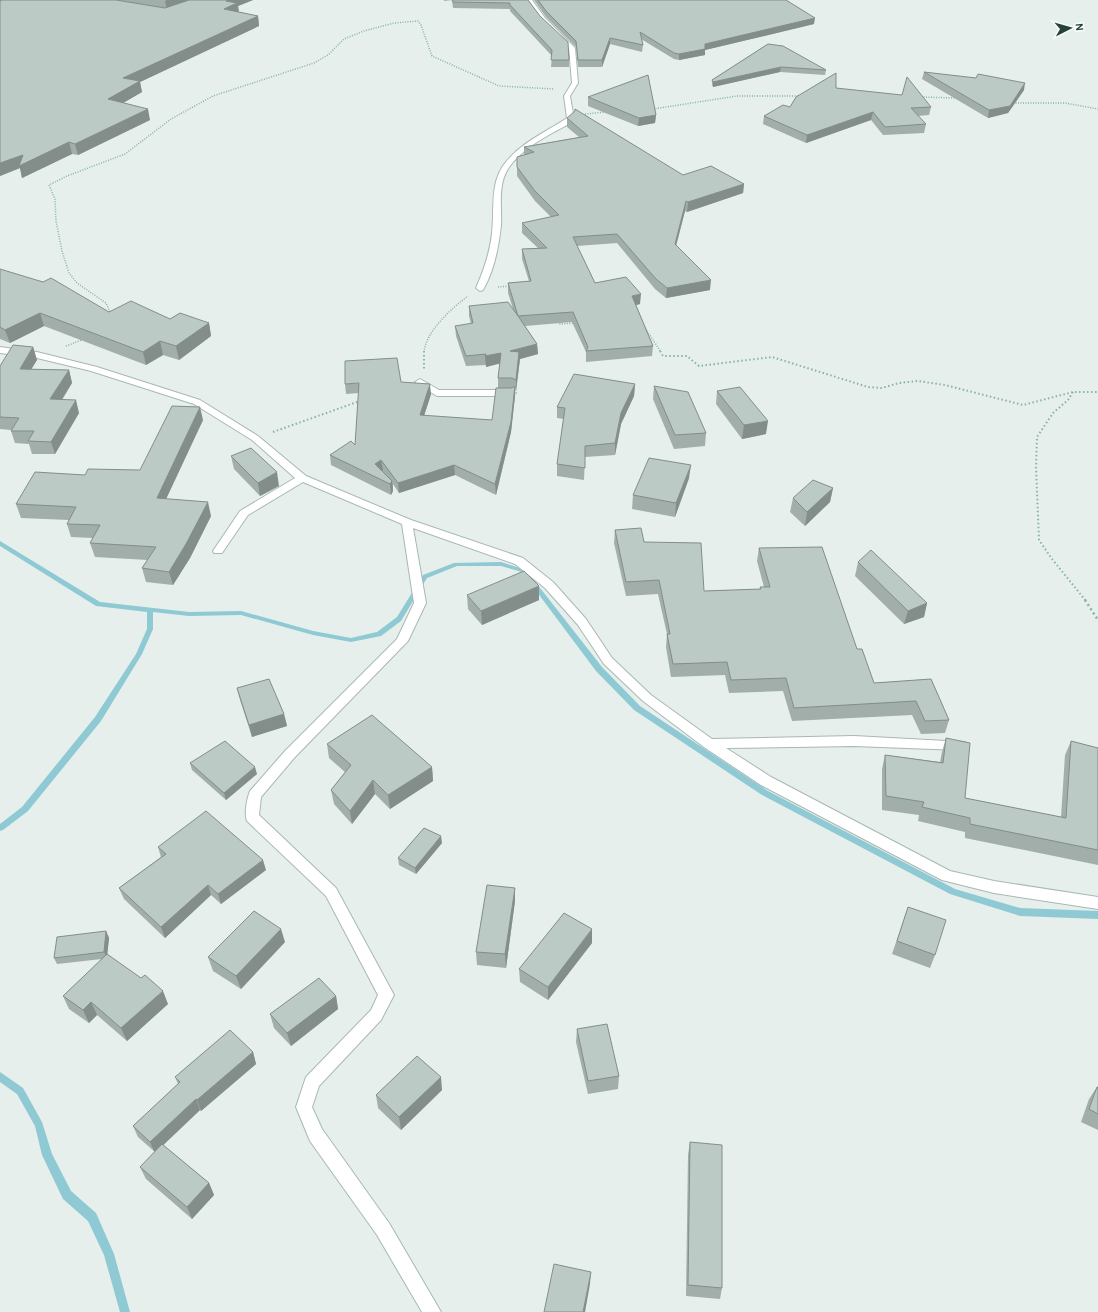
<svg xmlns="http://www.w3.org/2000/svg" width="1098" height="1312" viewBox="0 0 1098 1312" font-family="Karla,sans-serif">
  <style>
    .lines { fill: none; stroke-linecap: round; stroke-linejoin: round }
    .stream { fill: #8ec9d4; fill-rule: evenodd }
    .street-casing { stroke: #a8b8b2; stroke-width: 2 }
    .path-far2 { stroke: #86b3a5; stroke-width: 1.5; stroke-dasharray: 1 1.5; stroke-linecap: butt }
    .path-far1 { stroke: #86b3a5; stroke-width: 2; stroke-dasharray: 1.5 2.5; stroke-linecap: butt }
    .path { stroke: #86b3a5; stroke-width: 2.5; stroke-dasharray: 2 3; stroke-linecap: butt }
    .street { fill: #fff; fill-rule: evenodd }
    .wall { fill: #a1aea9 }
    .shaded-wall { fill: #838d89 }
    .building { fill: #bbcac4; stroke: #838d89 }
  </style>
  <rect width="100%" height="100%" fill="#e6efeb"/>
  <g class="lines">
    <g class="stream">
      <path d="M0 541 100 602 189 612 241 611 313 631 351 638 377 632 397 617 423 575 454 563 501 562 526 570 602 667 640 706 768 791 955 889 1020 908 1098 911V919L1020 916 950 894 762 795 634 710 596 671 522 572 501 566H457L427 578 401 621 381 636 351 642 313 635 241 615 189 616 153 612V629L142 654 101 721 28 811 3 830 0 831V824L22 807 95 717 136 654 147 629V612L96 606 0 546Z"/>
      <path d="M0 1072 23 1088 42 1122 52 1154 71 1191 96 1213 114 1254 130 1312H120L104 1255 88 1221 63 1199 42 1155 35 1126 17 1094 0 1082Z"/>
    </g>
    <g class="street-casing">
      <g id="street">
        <path d="M526 0H532L545 18 575 48 578 83 570 96 574 119C569 125 561 128 554 132 538 141 521 151 510 166 497 183 502 205 501 225 499 246 494 271 483 290L480 291 476 288C484 270 490 252 492 233 495 209 489 182 506 162 522 142 546 132 567 118L564 96 572 83 569 48 541 21Z"/>
        <path d="M0 347 37 352 97 367 200 400 258 436 306 476 411 520 523 558 553 582 586 619 612 658 651 695 712 739 854 736 965 742 966 745 965 748 960 750 854 746 726 748 771 777 950 871 994 881 1098 897V909L994 893 942 880 761 785 704 747 643 701 604 664 578 625 545 588 515 564 413 528 426 603 408 641 295 757 261 797 259 815 336 888 394 995 381 1020 319 1086 312 1107 322 1129 389 1223 441 1312H422L377 1235 310 1141 296 1107 306 1077 371 1010 378 995 326 896 247 821C244 814 247 798 250 791L285 751 397 639 414 603 402 524 303 482 248 515 222 553H214L213 551 240 511 295 478 252 440 194 404 91 371 37 358 0 353Z"/>
        <path d="M420 379 439 390H511L516 393 511 396H437L417 384 415 382Z"/>
      </g>
    </g>
    <g class="path-far2">
      <path d="M921 97 956 98"/>
      <path d="M1013 103H1065L1098 109"/>
      <path d="M653 109 737 96H801"/>
      <path d="M585 114 606 112"/>
      <path d="M498 287 511 286"/>
      <path d="M111 314 106 303 77 283 69 273 62 251 56 221 55 199 49 185 67 176 125 154 171 119 213 96 314 63 328 55 344 39 364 31 394 23 418 21 421 25 432 56 499 86 554 89"/>
      <path d="M559 321 560 324 576 323"/>
      <path d="M643 325 661 352"/>
      <path d="M66 346 84 339"/>
      <path d="M424 352C426 331 452 308 468 296"/>
    </g>
    <g class="path-far1">
      <path d="M424 351V369"/>
      <path d="M660 351 663 356H687L699 366 772 357 868 387 882 388 899 383 918 381 945 385 1023 405 1073 392H1098"/>
      <path d="M1073 392 1068 400 1053 413 1037 437 1036 467 1039 540 1052 559 1086 601"/>
      <path d="M273 432 360 401"/>
    </g>
    <path class="path" d="M1085 600 1098 620"/>
    <use href="#street" class="street"/>
  </g>
  <g class="wall">
    <path d="M0 0H253L238 6 239 12 258 16 259 26 140 82 142 92 123 103 150 120 78 155 72 154 22 178 20 168 0 176Z"/>
    <path d="M444 0H528L569 60V67H551L552 56 510 11V9L453 8 452 0 444 1Z"/>
    <path d="M534 0H786L814 24 705 50V55L679 60 674 59 641 39 643 45 642 52 610 44 602 67H578L576 47 546 17Z"/>
    <path d="M768 44 826 70 825 75 780 72 713 87 712 85V80Z"/>
    <path d="M924 72 1024 90 1008 113 988 118 922 79Z"/>
    <path d="M836 88 931 107 929 115 918 116 926 124 924 133 883 135 871 120 806 143 763 124 764 116 790 107Z"/>
    <path d="M588 97 656 115 655 123 638 126 588 106Z"/>
    <path d="M567 118 683 175 744 184 743 193 687 212 685 211 676 245 710 290 666 298 655 289 617 243 577 246 595 283 640 304 636 305 653 346 652 356 586 362V352L572 322 525 326 537 344 538 354 520 359 516 391 515 390V396L511 432 496 495 455 475 399 493 393 484V491L391 495 331 465 330 455 355 445 359 393 346 394 345 384 401 382 431 394 424 416 492 420 498 388V378L500 363 486 367V365L466 366 456 336 455 326 471 324 469 316V306L513 309 508 293V283L529 281 522 259V249L538 248 522 233V223L551 217 535 201 517 176V157L524 155V147L579 137 567 127Z"/>
    <path d="M0 269 109 312 170 319 209 323 211 336 179 360 163 355 146 365 44 326 10 343 0 339Z"/>
    <path d="M33 347 37 360 31 369 69 370 72 383 62 400 79 413 55 454H32L29 444 15 443 11 431V430L0 429V366Z"/>
    <path d="M635 384 634 396 621 424 615 455 585 457 584 480 557 476V464L564 419 557 418V407Z"/>
    <path d="M654 386 706 433 705 446 674 449 653 399Z"/>
    <path d="M717 391 766 434 742 439 716 404Z"/>
    <path d="M203 420 166 499 211 516 190 558 173 585 146 582 142 568 148 560 95 557 90 543 93 538 71 537 67 524 69 520 21 518 16 504 85 475 140 470Z"/>
    <path d="M231 456 279 486 260 496 234 469Z"/>
    <path d="M689 478 675 517 632 509 633 495Z"/>
    <path d="M833 488 830 502 805 526 790 512 793 498Z"/>
    <path d="M615 530 644 542 704 591 760 589V587H764L757 561 759 548 857 649 874 683 931 679 949 720 945 733 921 734 912 715 792 721 783 691 729 693 725 675 671 677 666 647 667 634 658 594 626 596 614 543Z"/>
    <path d="M858 562 927 603 924 617 904 624 855 576Z"/>
    <path d="M467 595 539 600 482 625 468 609Z"/>
    <path d="M237 688 284 714 287 726 252 737 240 700Z"/>
    <path d="M946 738 965 798 1061 817 1065 755 1071 741 1098 748V865L965 838V832L918 821 919 815 882 810V769L885 755 940 762 942 752Z"/>
    <path d="M327 744 432 767 433 781 390 809 375 794 352 824 334 804 331 790 345 772 329 758Z"/>
    <path d="M190 763 257 774 226 800 192 770Z"/>
    <path d="M442 843 416 874 399 865 398 858Z"/>
    <path d="M158 847 266 870 221 904 211 895 165 938 124 899 119 888 161 857Z"/>
    <path d="M515 901 506 968 477 965 476 952Z"/>
    <path d="M908 907 935 955 930 968 892 954Z"/>
    <path d="M106 931 109 938 107 954 168 1004 127 1041 97 1015 89 1023 69 1009 63 996 102 959 57 964 54 958Z"/>
    <path d="M285 942 241 989 213 971 208 957Z"/>
    <path d="M592 943 548 1000 520 982 519 969Z"/>
    <path d="M336 996 338 1009 291 1046 274 1028 270 1014Z"/>
    <path d="M577 1029 619 1076 618 1089 588 1094 576 1042Z"/>
    <path d="M253 1052 256 1064 201 1111 200 1110 163 1145 209 1183 214 1195 192 1219 146 1179 140 1167 155 1152 138 1137 133 1126 178 1084 175 1077Z"/>
    <path d="M1097 1087H1098V1130L1081 1122 1089 1099Z"/>
    <path d="M442 1090 401 1130 378 1108 376 1095Z"/>
    <path d="M690 1142 722 1288 720 1299 686 1296 688 1155Z"/>
  </g>
  <g class="shaded-wall">
    <path d="M167 0H203L167 10 165 1Z"/>
    <path d="M228 0H253L238 6 239 13 224 9 226 1Z"/>
    <path d="M258 16 259 26 140 82 142 92 111 110 108 99 123 78Z"/>
    <path d="M815 18 814 24 705 50V55L679 60V54L705 44Z"/>
    <path d="M610 38V44L602 67V60Z"/>
    <path d="M781 67 780 72 713 87V82Z"/>
    <path d="M1025 83 1024 90 1008 113 988 118 989 110Z"/>
    <path d="M148 109 150 120 78 155 75 144Z"/>
    <path d="M873 112 871 120 806 143 807 135Z"/>
    <path d="M656 115 655 123 638 126 639 118Z"/>
    <path d="M69 142 72 154 22 178 20 168 0 176V163L23 155Z"/>
    <path d="M744 184 743 193 687 212 688 202Z"/>
    <path d="M686 201 685 211 674 254 675 244Z"/>
    <path d="M711 280 710 290 666 298 667 288Z"/>
    <path d="M641 294 640 304 632 306V296Z"/>
    <path d="M40 313 44 326 10 343 5 330Z"/>
    <path d="M209 323 211 336 179 360 176 346Z"/>
    <path d="M160 341 163 355 146 365 143 352Z"/>
    <path d="M537 344 538 354 520 359 516 391V380L510 351Z"/>
    <path d="M33 347 37 360 24 381 20 369Z"/>
    <path d="M501 353 502 363 486 367 485 356Z"/>
    <path d="M69 370 72 383 54 412 50 399Z"/>
    <path d="M430 384 431 394 421 425 420 415Z"/>
    <path d="M635 384 634 396 621 424 615 455V443L621 413Z"/>
    <path d="M515 386V396L511 432 496 495 495 484Z"/>
    <path d="M76 400 79 413 55 454 51 442Z"/>
    <path d="M200 407 203 420 160 512 157 498Z"/>
    <path d="M768 421 766 434 742 439 744 425Z"/>
    <path d="M381 460 383 470 376 474 375 464Z"/>
    <path d="M454 465 455 475 399 493 398 483Z"/>
    <path d="M691 465 689 478 675 517 676 503Z"/>
    <path d="M277 472 279 486 260 496 258 483Z"/>
    <path d="M392 481 393 491 391 495 390 484Z"/>
    <path d="M833 488 830 502 805 526 807 512Z"/>
    <path d="M208 502 211 516 190 558 173 585 169 572Z"/>
    <path d="M539 586V600L482 625 481 611Z"/>
    <path d="M927 603 924 617 904 624 908 611Z"/>
    <path d="M284 714 287 726 252 737 249 725Z"/>
    <path d="M255 767 257 774 226 800 224 793Z"/>
    <path d="M432 767 433 781 390 809 388 795Z"/>
    <path d="M373 780 375 794 352 824 350 811Z"/>
    <path d="M441 836 442 843 416 874 415 868Z"/>
    <path d="M263 860 266 870 221 904 218 894Z"/>
    <path d="M208 885 211 895 165 938 161 927Z"/>
    <path d="M515 888V901L506 968 505 954Z"/>
    <path d="M281 929 285 942 241 989 236 976Z"/>
    <path d="M592 929V943L548 1000V987Z"/>
    <path d="M106 931 109 938 107 958 104 952Z"/>
    <path d="M163 991 168 1004 127 1041 121 1028Z"/>
    <path d="M336 996 338 1009 291 1046 287 1033Z"/>
    <path d="M91 1002 97 1015 89 1023 83 1010Z"/>
    <path d="M253 1052 256 1064 201 1111 197 1100Z"/>
    <path d="M441 1077 442 1090 401 1130 399 1117Z"/>
    <path d="M196 1099 200 1110 155 1153 150 1142Z"/>
    <path d="M209 1183 214 1195 192 1219 187 1207Z"/>
    <path d="M591 1272 590 1284 585 1312H583Z"/>
  </g>
  <g class="building">
    <path d="M2 0H116L165 8 189 0H228L226 1 237 3 224 9 258 16 123 78 140 81 108 99 148 109 75 144 69 142 19 166 23 155 0 163V1Z"/>
    <path d="M452 0H528L540 16 568 42 569 60H551L552 50 510 5V3L453 2Z"/>
    <path d="M538 0H786L815 18 705 44V49L679 54 674 53 640 32 643 45 610 38 602 60H578L576 41 546 11Z"/>
    <path d="M768 44 783 46 826 70 781 67 713 82 712 80Z"/>
    <path d="M924 72 976 78 978 74 1025 83 1010 106 989 110Z"/>
    <path d="M836 73V88L902 95 907 77 931 107 911 108 926 124 885 127 873 112 807 135 764 116 783 105 790 107 796 97Z"/>
    <path d="M648 75 656 115 639 118 588 97Z"/>
    <path d="M575 109 683 175 711 166 744 184 688 202 686 201 675 244 711 280 667 288 656 279 617 234 573 237 595 283 626 277 641 294 632 296 653 346 586 351 588 347 573 312 518 316 537 344 510 351 519 352 516 380 512 378H498L501 353 485 356 486 354 466 356 455 326 473 323 469 306 508 302 518 316 508 283 531 281 522 249 547 248 522 223 559 215 535 191 517 167V157L534 152 524 147 588 136 567 118 575 111Z"/>
    <path d="M0 269 43 282 51 278 109 312 131 301 170 319 180 313 209 323 176 346 160 341 143 352 40 313 5 330 0 327Z"/>
    <path d="M13 345 33 347 20 369 69 370 50 399 76 400 51 442 28 441 34 431H11L19 418 0 417V366Z"/>
    <path d="M397 358 401 382 430 384 420 415 492 420 496 388H512L515 386 511 422 495 484 454 465 398 483 381 460 375 464 392 481 390 484 330 455 351 441 355 445 359 383 345 384V361Z"/>
    <path d="M574 374 635 384 621 413 615 443 585 446V468L557 464 565 408 557 407Z"/>
    <path d="M654 386 688 392 706 433 675 435Z"/>
    <path d="M740 387 768 421 744 425 717 391Z"/>
    <path d="M172 406 200 407 157 498 208 502 186 544 169 572 142 568 156 547 90 543 100 525 67 524 76 507 16 504 35 472 85 475 88 469 140 470Z"/>
    <path d="M251 448 277 472 258 483 231 456Z"/>
    <path d="M649 458 691 465 676 503 633 495Z"/>
    <path d="M813 480 833 488 807 512 793 498Z"/>
    <path d="M641 528 644 542 701 543 704 591 761 589 760 587H770L759 548 822 547 857 649H862L874 683 931 679 949 720 925 721 916 701 794 708 786 678 731 680 727 662 673 664 667 634H670L659 580 626 582 615 530Z"/>
    <path d="M871 550 927 603 908 611 858 562Z"/>
    <path d="M524 571 539 586 481 611 467 595Z"/>
    <path d="M269 679 284 714 249 725 237 688Z"/>
    <path d="M372 715 432 767 388 795 373 780 350 811 331 790 351 765 327 744Z"/>
    <path d="M946 738 970 743 965 798 1066 818 1071 741 1098 748V850L970 824V818L922 807 924 802 886 796 885 755 943 763Z"/>
    <path d="M225 741 255 767 224 793 190 763Z"/>
    <path d="M206 811 263 860 218 894 208 885 161 927 119 888 166 854 158 847Z"/>
    <path d="M424 828 441 836 415 868 398 858Z"/>
    <path d="M487 885 515 888 505 954 476 952Z"/>
    <path d="M908 907 946 920 935 955 897 941Z"/>
    <path d="M254 911 281 929 236 976 208 957Z"/>
    <path d="M564 913 592 929 548 987 519 969Z"/>
    <path d="M106 931 104 952 54 958 57 937Z"/>
    <path d="M107 954 141 978 145 975 163 991 121 1028 91 1002 83 1010 63 996Z"/>
    <path d="M319 978 336 996 287 1033 270 1014Z"/>
    <path d="M607 1024 619 1076 588 1081 577 1029Z"/>
    <path d="M230 1030 253 1052 197 1100 196 1099 150 1142 133 1126 180 1082 175 1077Z"/>
    <path d="M417 1056 441 1077 399 1117 376 1095Z"/>
    <path d="M1097 1087H1098V1114L1089 1109Z"/>
    <path d="M690 1142 722 1145V1288L688 1285Z"/>
    <path d="M162 1144 209 1183 187 1207 140 1167Z"/>
    <path d="M554 1264 591 1272 583 1312H544Z"/>
  </g>
  <g transform="translate(1070 28) rotate(84)" stroke="#f7fbf9" stroke-width="3" paint-order="stroke">
  <path d="M0-3L7 15L0 10L-7 15Z" fill="#24423a"/>
  <text y="-6" font-size="11" font-weight="bold" text-anchor="middle" fill="#24423a">N</text>
  </g>
</svg>
